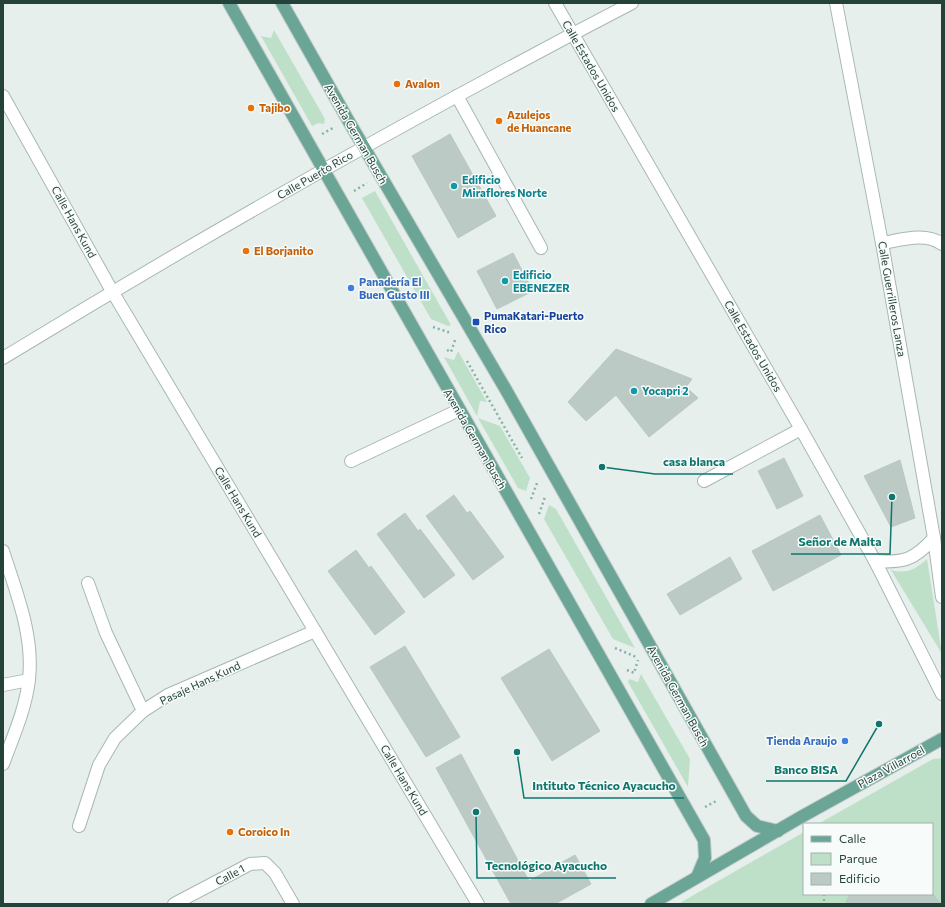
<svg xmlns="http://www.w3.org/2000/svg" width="945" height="907" viewBox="0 0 945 907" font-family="Commissioner,sans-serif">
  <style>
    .green { fill: #bfe0c8 }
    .building { fill: #bbcac4; stroke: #b8c9c2 }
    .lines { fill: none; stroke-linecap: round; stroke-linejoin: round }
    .minor-casing { stroke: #a8b8b2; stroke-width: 14 }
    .major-casing { stroke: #c2cac8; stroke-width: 14 }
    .path { stroke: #86b3a5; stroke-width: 2.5; stroke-dasharray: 2 3; stroke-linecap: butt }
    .minor { stroke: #fff; stroke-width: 12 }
    .major { stroke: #6aa596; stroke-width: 12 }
    .food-dot { fill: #e8710a; stroke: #f7fbf9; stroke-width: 1.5 }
    .culture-dot { fill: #0f9aa8; stroke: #f7fbf9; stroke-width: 1.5 }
    .shop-dot { fill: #3f7fe0; stroke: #f7fbf9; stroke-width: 1.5 }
    .transit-dot { fill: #1a4fb4; stroke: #f7fbf9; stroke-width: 1.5 }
    .labels { text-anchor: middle; stroke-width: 3; stroke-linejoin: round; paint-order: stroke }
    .street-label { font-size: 11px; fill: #24423a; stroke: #f7fbf9 }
    .food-label { font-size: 11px; font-weight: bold; fill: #c56008; stroke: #f7fbf9; text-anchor: start }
    .culture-label { font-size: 11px; font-weight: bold; fill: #0d838f; stroke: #f7fbf9; text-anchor: start }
    .shop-label { font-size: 11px; font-weight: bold; fill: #366cbe; stroke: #f7fbf9; text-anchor: start }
    .transit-label { font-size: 11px; font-weight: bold; fill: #164399; stroke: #f7fbf9; text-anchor: start }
    .leader { fill: none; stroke: #0f766e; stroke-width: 1.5 }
    .callout-dot { fill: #0f766e; stroke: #f7fbf9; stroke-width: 1.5 }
    .callout-label { font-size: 12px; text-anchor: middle; font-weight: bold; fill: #0f766e; stroke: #f7fbf9; stroke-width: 3; stroke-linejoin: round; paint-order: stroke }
  </style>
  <rect width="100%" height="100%" fill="#e6efeb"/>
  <g class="green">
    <path d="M274 30 325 119 324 124 318 123 312 126 261 36 271 38Z"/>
    <path d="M375 191 451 325 448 326 431 319 362 198Z"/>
    <path d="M458 351 487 402 480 401 477 416 444 357 454 360Z"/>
    <path d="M478 418 500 426 530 478 526 491 518 488Z"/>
    <path d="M549 505 556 509 635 648 613 639 544 519Z"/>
    <path d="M927 559 942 654 891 570C908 574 914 570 927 559Z"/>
    <path d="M641 674 690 759 688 787 628 682 629 679 638 682Z"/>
    <path d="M942 758V904H678L804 832V894H932V824H818L933 759Z"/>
  </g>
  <g class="building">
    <path d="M450 134 496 216 458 238 412 156Z"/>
    <path d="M513 253 533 291 497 309 477 271Z"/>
    <path d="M616 349 692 379 686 387 698 398 649 437 616 395 586 421 568 402Z"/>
    <path d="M784 458 803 496 777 509 758 471Z"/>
    <path d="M900 460 915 518 891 527 864 476Z"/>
    <path d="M454 495 467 513 470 511 504 557 473 580 426 516Z"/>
    <path d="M405 513 418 531 420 529 455 575 424 598 377 534Z"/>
    <path d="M820 515 841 555 773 591 752 551Z"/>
    <path d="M356 550 369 568 371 566 405 612 375 635 328 571Z"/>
    <path d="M730 557 742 579 680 615 667 594Z"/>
    <path d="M405 646 460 737 426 757 370 667Z"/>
    <path d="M549 649 600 731 552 761 501 678Z"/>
    <path d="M461 754 529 881 575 855 591 884 555 904H511L436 768Z"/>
    <path d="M932 893 941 904H845L850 894Z"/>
  </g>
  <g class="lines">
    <g class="minor-casing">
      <g id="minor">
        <path d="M555 3 801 429 875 561 942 694"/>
        <path d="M836 3 882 243 934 538 942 597"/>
        <path d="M3 96 112 291 478 904"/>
        <path d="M457 96 541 248"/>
        <path d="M882 243C901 240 925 232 942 244"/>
        <path d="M3 358C208 233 418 114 632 3"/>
        <path d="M351 461 459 410"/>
        <path d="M704 481 801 429"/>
        <path d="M3 551C16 592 34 635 29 679 26 708 13 737 3 764"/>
        <path d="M875 561C904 563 914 560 934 538"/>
        <path d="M88 583 106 633 143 711"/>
        <path d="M3 685 29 680"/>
        <path d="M79 826 99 765 115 738 143 711 168 695 315 631"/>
        <path d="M174 904 250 864 265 863 275 873 293 904"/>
      </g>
    </g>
    <g class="major-casing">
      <g id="major">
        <path d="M229 3 704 840 705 858 697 877"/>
        <path d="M282 3 348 120 506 390 746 816 757 826 778 831"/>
        <path d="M651 904 801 817 942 739"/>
      </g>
    </g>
    <g class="path">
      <path d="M322 134 333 128"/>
      <path d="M354 191 367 183"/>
      <path d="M433 327 451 333"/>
      <path d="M447 350 451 352 455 340"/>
      <path d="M467 361 522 458"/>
      <path d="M531 499 537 483"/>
      <path d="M539 514 545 497"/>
      <path d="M615 648 636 657"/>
      <path d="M627 670 634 673 638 660"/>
      <path d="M705 807 718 800"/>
      <path d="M824 894V904"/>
    </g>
    <use href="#minor" class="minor"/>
    <use href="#major" class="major"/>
  </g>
  <g class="food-dot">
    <circle cx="397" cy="84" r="4"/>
    <circle cx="251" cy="108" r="4"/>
    <circle cx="499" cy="121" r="4"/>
    <circle cx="246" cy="251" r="4"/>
    <circle cx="230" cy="832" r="4"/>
  </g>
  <g class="culture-dot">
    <circle cx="454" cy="186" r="4"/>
    <circle cx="505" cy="281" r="4"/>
    <circle cx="634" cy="391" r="4"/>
  </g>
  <g class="shop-dot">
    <circle cx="351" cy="288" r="4"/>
    <circle cx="845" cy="741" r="4"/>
  </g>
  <rect class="transit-dot" x="472" y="318" width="8" height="8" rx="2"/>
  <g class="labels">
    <g class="street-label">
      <text transform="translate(591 66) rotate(60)" y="4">Calle Estados Unidos</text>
      <text transform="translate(356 134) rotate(60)" y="4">Avenida German Busch</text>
      <text transform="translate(315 175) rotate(-30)" y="4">Calle Puerto Rico</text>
      <text transform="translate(74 222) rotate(61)" y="4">Calle Hans Kund</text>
      <text transform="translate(892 299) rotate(80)" y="4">Calle Guerrilleros Lanza</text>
      <text transform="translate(753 346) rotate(60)" y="4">Calle Estados Unidos</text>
      <text transform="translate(475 439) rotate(60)" y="4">Avenida German Busch</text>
      <text transform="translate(238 502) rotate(59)" y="4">Calle Hans Kund</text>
      <text transform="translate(200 683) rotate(-25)" y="4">Pasaje Hans Kund</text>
      <text transform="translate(678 696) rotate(61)" y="4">Avenida German Busch</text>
      <text transform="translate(891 767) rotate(-29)" y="4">Plaza Villarroel</text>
      <text transform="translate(404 780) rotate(59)" y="4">Calle Hans Kund</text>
      <text transform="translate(230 875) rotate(-28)" y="4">Calle 1</text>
    </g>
    <g class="food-label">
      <text x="405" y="88">Avalon</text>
      <text x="259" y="112">Tajibo</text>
      <text x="507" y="119">Azulejos<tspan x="507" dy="13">de Huancane</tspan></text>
      <text x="254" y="255">El Borjanito</text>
      <text x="238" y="836">Coroico In</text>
    </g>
    <g class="culture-label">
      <text x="462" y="184">Edificio<tspan x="462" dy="13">Miraflores Norte</tspan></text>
      <text x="513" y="279">Edificio<tspan x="513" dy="13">EBENEZER</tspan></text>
      <text x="642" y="395">Yocapri 2</text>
    </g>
    <g class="shop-label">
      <text x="359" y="286">Panadería El<tspan x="359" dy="13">Buen Gusto III</tspan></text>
      <text x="837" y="745" text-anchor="end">Tienda Araujo</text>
    </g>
    <g class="transit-label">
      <text x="484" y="320">PumaKatari-Puerto<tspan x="484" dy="13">Rico</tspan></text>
    </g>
  </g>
  <path class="leader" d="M602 467L655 474H733M892 497L890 554H791M879 724L846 781H766M517 752L524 798H684M476 812L477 878H616"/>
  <g class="callout-dot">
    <circle cx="602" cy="467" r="4"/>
    <circle cx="892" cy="497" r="4"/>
    <circle cx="879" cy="724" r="4"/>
    <circle cx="517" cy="752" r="4"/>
    <circle cx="476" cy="812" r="4"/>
  </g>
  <g class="callout-label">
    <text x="694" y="466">casa blanca</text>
    <text x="840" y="546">Señor de Malta</text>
    <text x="806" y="774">Banco BISA</text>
    <text x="604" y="790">Intituto Técnico Ayacucho</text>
    <text x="546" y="870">Tecnológico Ayacucho</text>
  </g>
  <rect width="945" height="907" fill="none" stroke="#24423a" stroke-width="8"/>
  <rect x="803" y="823" width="130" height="72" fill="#f7fbf9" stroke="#a3b1ad"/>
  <rect x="811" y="836" width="20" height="6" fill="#6aa596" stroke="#a3b1ad"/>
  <text x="839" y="843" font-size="12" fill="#24423a">Calle</text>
  <rect x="811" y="853" width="20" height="12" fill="#bfe0c8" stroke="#a3b1ad"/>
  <text x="839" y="863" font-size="12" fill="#24423a">Parque</text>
  <rect x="811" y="873" width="20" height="12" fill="#bbcac4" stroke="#a3b1ad"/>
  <text x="839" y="883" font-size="12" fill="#24423a">Edificio</text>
</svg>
